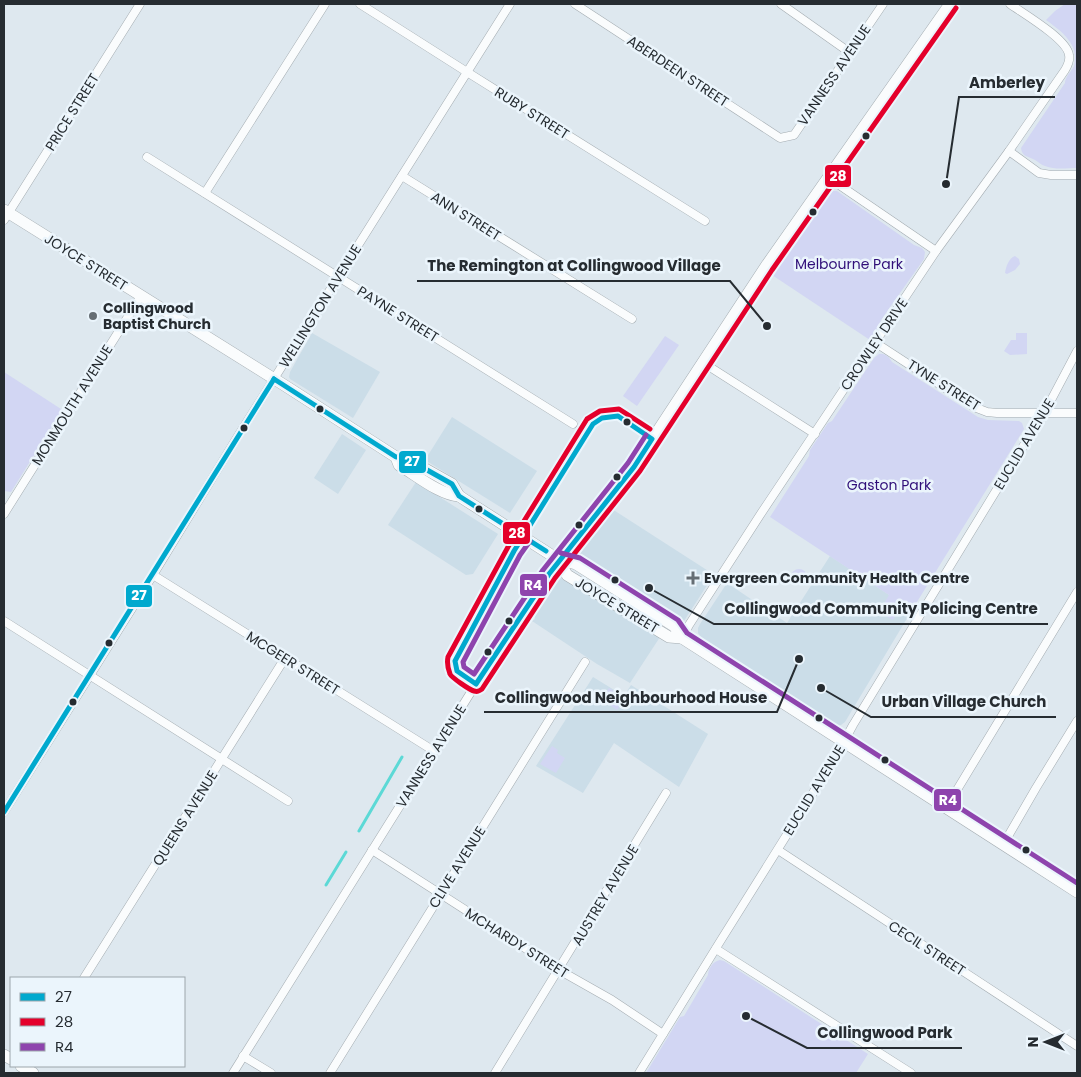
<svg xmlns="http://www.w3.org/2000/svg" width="1081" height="1077" viewBox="0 0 1081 1077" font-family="Poppins,sans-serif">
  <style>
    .built { fill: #cbdde8 }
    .green { fill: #d2d6f3 }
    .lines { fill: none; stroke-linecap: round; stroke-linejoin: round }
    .stream { stroke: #5cd9d6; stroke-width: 3 }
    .street-casing { stroke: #a4acb1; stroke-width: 9 }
    .secondary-casing { stroke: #a4acb1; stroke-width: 12 }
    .street { stroke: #fafcfd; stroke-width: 8 }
    .secondary { stroke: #fafcfd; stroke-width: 11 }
    .bus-1-casing { stroke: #ebf5fc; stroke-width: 9 }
    .bus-2-casing { stroke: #ebf5fc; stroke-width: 9 }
    .bus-3-casing { stroke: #ebf5fc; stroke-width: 9 }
    .bus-1 { stroke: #00a9ce; stroke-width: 5 }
    .bus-2 { stroke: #e4002b; stroke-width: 5 }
    .bus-3 { stroke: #8e44ad; stroke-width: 5 }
    .bus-dot { fill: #262c31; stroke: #ebf5fc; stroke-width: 2 }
    .poi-dot { fill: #666e74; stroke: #ebf5fc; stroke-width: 2 }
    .labels { text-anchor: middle; stroke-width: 5; stroke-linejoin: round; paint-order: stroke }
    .street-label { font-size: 14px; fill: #262c31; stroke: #ebf5fc }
    .park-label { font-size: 14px; fill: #300f79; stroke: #ebf5fc }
    .poi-label { font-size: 14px; font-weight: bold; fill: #262c31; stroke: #ebf5fc; text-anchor: start }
    .leader { fill: none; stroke: #262c31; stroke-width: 2 }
    .callout-dot { fill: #262c31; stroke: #ebf5fc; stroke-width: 2 }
    .callout-label { font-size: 15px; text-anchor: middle; font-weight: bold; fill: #262c31; stroke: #ebf5fc; stroke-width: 5; stroke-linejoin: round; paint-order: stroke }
    .line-badge { stroke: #ebf5fc; stroke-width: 2 }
    .badge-label { font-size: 14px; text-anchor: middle; font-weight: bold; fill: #fff }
  </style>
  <rect width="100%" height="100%" fill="#dee8ef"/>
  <g class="built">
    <path d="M312 333 380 372 353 418 290 379 289 377 290 372Z"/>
    <path d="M452 417 537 471 510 513 425 460Z"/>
    <path d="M342 434 366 450 338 494 314 478Z"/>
    <path d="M416 482 498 534 473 574 466 575 388 525Z"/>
    <path d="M607 508 612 509 713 574V576L684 621H677L672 619 581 558 580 554V550Z"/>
    <path d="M830 556 912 610 845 722 841 725 837 726H834L754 675 701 637 698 633V628L700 624 727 583 787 623Z"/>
    <path d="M560 577 660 637 630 683 597 664 532 621 535 619 533 612 553 581 555 578Z"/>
    <path d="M593 677 624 696 631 685 708 734 679 787 614 743 583 793 536 766Z"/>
  </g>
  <g class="green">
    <path d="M1065 4H1077V168C1067 168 1055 170 1045 166 1041 165 1039 162 1035 160 1028 156 1022 157 1021 148L1065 83C1065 77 1071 72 1074 66 1080 44 1061 31 1046 20L1055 11Z"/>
    <path d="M833 191H837L914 245 922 248 925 252 924 259 881 320 880 325 870 340 772 275 828 194Z"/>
    <path d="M1015 256 1019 259 1020 264 1015 270 1007 274 1005 273C1006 266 1009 258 1015 256Z"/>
    <path d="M1016 333H1027V354L1010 355 1004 351 1011 340H1016Z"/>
    <path d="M665 336 679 345 637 406 623 396Z"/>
    <path d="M879 354C885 353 889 357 892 362L978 417 988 420 1019 421 1022 423 1024 429 912 610 908 607 904 614 898 611 893 620 879 612 889 595 770 517 809 456 810 450 828 423 832 421 874 358Z"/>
    <path d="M4 372 61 409V412L11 492 4 491Z"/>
    <circle cx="799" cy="577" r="8"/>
    <path d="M609 688 625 698 617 710 601 699Z"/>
    <path d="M552 746 558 750 557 753 565 758 556 773 540 764Z"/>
    <path d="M720 960 724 961 868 1054 856 1073H646L680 1017 684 1016 708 975C708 969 713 961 720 960Z"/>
  </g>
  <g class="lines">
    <g class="stream">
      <path d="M359 831 402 757"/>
      <path d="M326 885 346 852"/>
    </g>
    <g class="street-casing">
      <g id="street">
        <path d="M360 4 467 72 705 221"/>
        <path d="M575 4 780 138 794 135 883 4"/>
        <path d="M781 4 849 52"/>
        <path d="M1009 151 1039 173 1051 175H1077"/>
        <path d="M147 157 573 424"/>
        <path d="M402 176 632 319"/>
        <path d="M829 178 936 251"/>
        <path d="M205 193 325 4"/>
        <path d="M4 220 140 4"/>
        <path d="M876 343 974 407 987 412 997 413H1077"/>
        <path d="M702 362 815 434"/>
        <path d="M4 514 141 296"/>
        <path d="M153 575 434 751"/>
        <path d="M4 621 288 801"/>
        <path d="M682 638 689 625 762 512 936 251 1009 151 1065 70C1068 65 1070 60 1069 55 1067 39 1024 14 1010 4"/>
        <path d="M946 808 1077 592"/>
        <path d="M4 812 153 575 238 436 510 4"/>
        <path d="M1003 845 1036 788 1077 721"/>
        <path d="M372 850 559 970 612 1000 663 1034"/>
        <path d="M778 850 1077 1046"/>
        <path d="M716 949 911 1073"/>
        <path d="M84 978 285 658"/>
        <path d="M243 1056 271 1073"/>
        <path d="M233 1073 476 684 521 613 559 560"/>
        <path d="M330 1073 585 662"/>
        <path d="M495 1073 666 793"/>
        <path d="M639 1073 721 940 836 756 853 725 1049 404 1077 351"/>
      </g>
    </g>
    <g class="secondary-casing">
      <g id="secondary">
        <path d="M4 210 284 385 396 457 399 465C416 475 440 495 459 496L559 560 576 564 674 626 682 638 1077 892"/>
        <path d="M396 457H404L452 484 459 496"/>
        <path d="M559 560 634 467 766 266 950 4"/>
        <path d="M559 560 567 575 669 637 682 638"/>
        <path d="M4 1055 11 1059"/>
        <path d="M21 1066 33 1073"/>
      </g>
    </g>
    <use href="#street" class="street"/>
    <use href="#secondary" class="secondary"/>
    <g class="bus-1-casing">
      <g id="bus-1">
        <path d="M274 379 396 457H404L452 484 459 496 546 551"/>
        <path d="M618 416 652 439 634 467 549 574 476 684 457 671 455 661 514 551 593 424 602 418Z"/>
        <path d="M4 812 274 379"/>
      </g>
    </g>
    <g class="bus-2-casing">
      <path id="bus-2" d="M650 429 619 409 600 411 587 419 508 547 448 657C447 662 448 669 450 674 452 678 470 690 474 691 478 692 479 691 482 689L555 578 640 471 772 270 956 8"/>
    </g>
    <g class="bus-3-casing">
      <g id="bus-3">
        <path d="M530 541 520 555 463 662 464 667 474 674 543 570 628 463 646 435"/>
        <path d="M561 553 580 558 678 620 687 633 1077 883"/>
      </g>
    </g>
    <use href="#bus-1" class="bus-1"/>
    <use href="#bus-2" class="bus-2"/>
    <use href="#bus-3" class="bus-3"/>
  </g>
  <g class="bus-dot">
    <circle cx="866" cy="136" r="4.5"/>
    <circle cx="813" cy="212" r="4.5"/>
    <circle cx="320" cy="409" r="4.5"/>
    <circle cx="627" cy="422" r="4.5"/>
    <circle cx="244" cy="428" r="4.5"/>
    <circle cx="617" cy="477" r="4.5"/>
    <circle cx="479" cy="509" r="4.5"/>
    <circle cx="579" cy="525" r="4.5"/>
    <circle cx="615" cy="580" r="4.5"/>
    <circle cx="509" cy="621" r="4.5"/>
    <circle cx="109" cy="643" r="4.5"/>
    <circle cx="488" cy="652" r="4.5"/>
    <circle cx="73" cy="702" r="4.5"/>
    <circle cx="819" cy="718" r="4.5"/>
    <circle cx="885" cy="760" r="4.5"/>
    <circle cx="1026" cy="850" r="4.5"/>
  </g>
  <g class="poi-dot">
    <circle cx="93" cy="316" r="5"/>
    <path d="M690.5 570.5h5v5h5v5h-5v5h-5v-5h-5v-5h5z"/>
  </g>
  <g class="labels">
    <g class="street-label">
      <text transform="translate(678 71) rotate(33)" y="5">ABERDEEN STREET</text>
      <text transform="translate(834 75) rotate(-56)" y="5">VANNESS AVENUE</text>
      <text transform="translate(72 112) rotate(-58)" y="5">PRICE STREET</text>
      <text transform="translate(532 113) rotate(32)" y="5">RUBY STREET</text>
      <text transform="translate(466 216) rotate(32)" y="5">ANN STREET</text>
      <text transform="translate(86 262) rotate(32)" y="5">JOYCE STREET</text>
      <text transform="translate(320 306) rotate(-58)" y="5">WELLINGTON AVENUE</text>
      <text transform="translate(398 314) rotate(32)" y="5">PAYNE STREET</text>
      <text transform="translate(874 344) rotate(-56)" y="5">CROWLEY DRIVE</text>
      <text transform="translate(944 385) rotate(32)" y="5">TYNE STREET</text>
      <text transform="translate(72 405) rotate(-58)" y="5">MONMOUTH AVENUE</text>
      <text transform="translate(1024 444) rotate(-59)" y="5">EUCLID AVENUE</text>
      <text transform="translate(617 605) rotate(31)" y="5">JOYCE STREET</text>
      <text transform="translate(293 663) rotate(32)" y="5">MCGEER STREET</text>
      <text transform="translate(431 756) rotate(-58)" y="5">VANNESS AVENUE</text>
      <text transform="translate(814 790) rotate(-58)" y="5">EUCLID AVENUE</text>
      <text transform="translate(185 818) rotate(-58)" y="5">QUEENS AVENUE</text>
      <text transform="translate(457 867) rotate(-58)" y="5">CLIVE AVENUE</text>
      <text transform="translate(605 895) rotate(-59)" y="5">AUSTREY AVENUE</text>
      <text transform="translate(517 943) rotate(32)" y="5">MCHARDY STREET</text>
      <text transform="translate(927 948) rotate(33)" y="5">CECIL STREET</text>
    </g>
    <g class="park-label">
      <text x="849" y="269">Melbourne Park</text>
      <text x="889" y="490">Gaston Park</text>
    </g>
    <g class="poi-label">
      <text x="103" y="313">Collingwood<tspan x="103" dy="16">Baptist Church</tspan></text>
      <text x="704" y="583">Evergreen Community Health Centre</text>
    </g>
  </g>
  <path class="leader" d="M946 184L959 97H1055M767 326L730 281H417M649 588L714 624H1048M799 659L777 712H484M821 688L871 717H1056M746 1016L807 1048H962"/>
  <g class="callout-dot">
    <circle cx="946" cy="184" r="5"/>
    <circle cx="767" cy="326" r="5"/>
    <circle cx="649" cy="588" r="5"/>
    <circle cx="799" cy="659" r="5"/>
    <circle cx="821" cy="688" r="5"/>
    <circle cx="746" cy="1016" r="5"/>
  </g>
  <g class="callout-label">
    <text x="1007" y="88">Amberley</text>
    <text x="574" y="271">The Remington at Collingwood Village</text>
    <text x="881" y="614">Collingwood Community Policing Centre</text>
    <text x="631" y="703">Collingwood Neighbourhood House</text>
    <text x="964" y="707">Urban Village Church</text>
    <text x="885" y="1038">Collingwood Park</text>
  </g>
  <g class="line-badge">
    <rect x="824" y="164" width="28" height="24" rx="5" fill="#e4002b"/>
    <rect x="398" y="450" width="29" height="24" rx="5" fill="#00a9ce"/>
    <rect x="502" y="521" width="29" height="24" rx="5" fill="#e4002b"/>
    <rect x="519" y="573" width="29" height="24" rx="5" fill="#8e44ad"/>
    <rect x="125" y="584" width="28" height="24" rx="5" fill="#00a9ce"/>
    <rect x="933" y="788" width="29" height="24" rx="5" fill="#8e44ad"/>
  </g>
  <g class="badge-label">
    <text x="838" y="181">28</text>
    <text x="412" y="466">27</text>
    <text x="517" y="538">28</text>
    <text x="533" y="590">R4</text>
    <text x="139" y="600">27</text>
    <text x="948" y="805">R4</text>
  </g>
  <rect width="1081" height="1077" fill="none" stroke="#262c31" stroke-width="10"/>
  <rect x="10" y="977" width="175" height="90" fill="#ebf5fc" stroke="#9ca5ab"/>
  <rect x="20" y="993" width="25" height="8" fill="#00a9ce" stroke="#9ca5ab"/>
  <text x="55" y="1002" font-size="15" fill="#262c31">27</text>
  <rect x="20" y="1018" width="25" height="8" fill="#e4002b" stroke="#9ca5ab"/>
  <text x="55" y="1027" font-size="15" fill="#262c31">28</text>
  <rect x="20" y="1043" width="25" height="8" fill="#8e44ad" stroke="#9ca5ab"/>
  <text x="55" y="1052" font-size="15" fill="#262c31">R4</text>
  <g transform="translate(1046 1042) rotate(270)" stroke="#ebf5fc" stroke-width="4" paint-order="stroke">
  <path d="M0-4L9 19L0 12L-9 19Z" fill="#262c31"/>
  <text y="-8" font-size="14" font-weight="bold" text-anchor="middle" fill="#262c31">N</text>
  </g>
</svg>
